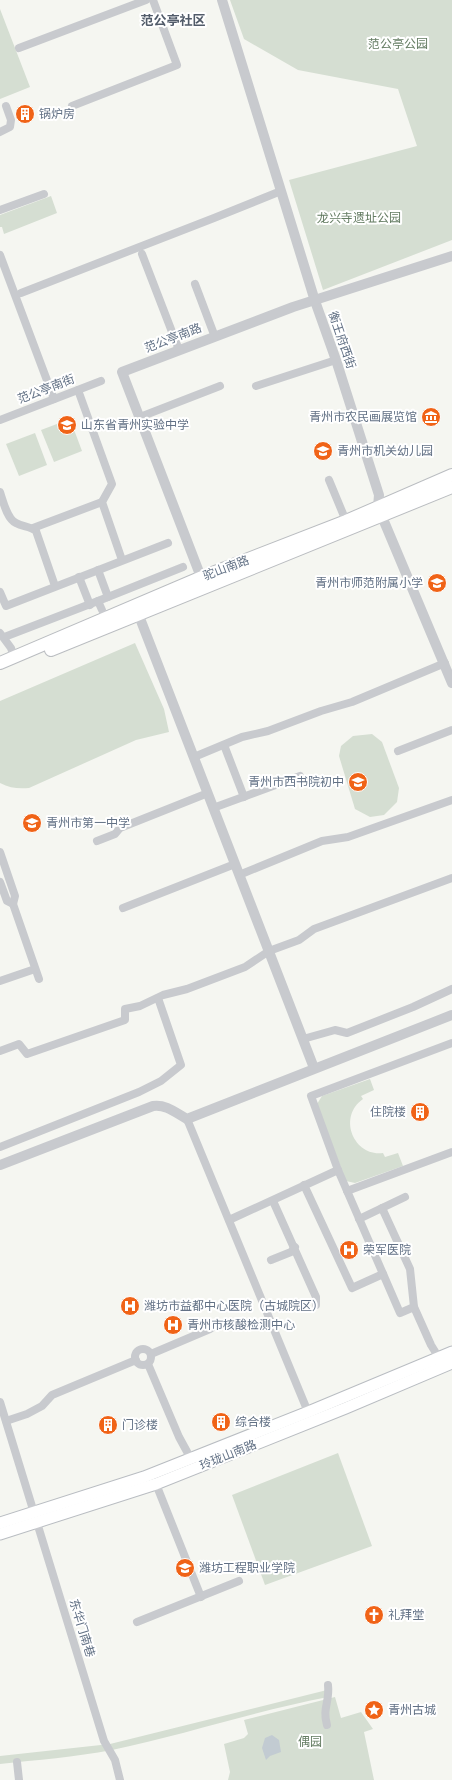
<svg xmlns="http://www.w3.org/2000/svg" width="452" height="1780" viewBox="0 0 452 1780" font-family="Montserrat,'Noto Sans SC',sans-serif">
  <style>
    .green { fill: #d5ded2 }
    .water { fill: #c2cbd2 }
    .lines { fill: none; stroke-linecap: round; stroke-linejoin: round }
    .secondary-casing { stroke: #b9bdc2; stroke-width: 13 }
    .primary-casing { stroke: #babdc1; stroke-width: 14 }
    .minor { stroke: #c8cace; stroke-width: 8 }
    .tertiary { stroke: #c8cace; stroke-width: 10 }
    .secondary { stroke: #fff; stroke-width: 11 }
    .primary { stroke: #fff; stroke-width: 12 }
    .labels { text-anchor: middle; stroke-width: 4; stroke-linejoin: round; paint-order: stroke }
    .park-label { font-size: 12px; fill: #647c62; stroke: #fff }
    .poi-label { font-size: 12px; fill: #627185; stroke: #fff; text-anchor: start }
    .street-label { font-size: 12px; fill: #627185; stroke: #fff }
    .neighbourhood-label { font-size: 13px; font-weight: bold; fill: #515b69; stroke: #fff }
  </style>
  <rect width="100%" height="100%" fill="#f5f6f1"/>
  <g class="green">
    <path d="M230 0H452V240L323 290 289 180 417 146 398 89 298 70 244 39Z"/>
    <path d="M0 9 30 87 0 99Z"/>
    <path d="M51 196 57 213 4 234 2 227H0V215Z"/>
    <path d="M70 419 82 451 54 462 41 430Z"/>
    <path d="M35 433 47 465 19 476 6 444Z"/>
    <path d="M135 643 164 709 169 732 136 740 29 788C18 789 10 788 0 783V701Z"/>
    <path d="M372 734 382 742 399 788 397 802 384 815 370 817 355 809 339 756 341 746 353 736Z"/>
    <path d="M370 1079 374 1090 361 1096 363 1099C337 1117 354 1157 383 1153L385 1157 398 1153 403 1166 355 1183 346 1181 317 1104 322 1096Z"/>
    <path d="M338 1453 372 1546 265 1585 232 1495Z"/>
    <path d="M327 1690 328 1697C255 1711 184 1735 112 1750 75 1757 37 1760 0 1764V1756L110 1744Z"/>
    <path d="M335 1697 341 1718 361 1712 373 1729 364 1732 374 1780H228L230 1772 224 1744 244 1738 248 1734 244 1720Z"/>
  </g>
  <path class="water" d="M272 1735 279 1740 281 1752 270 1756 266 1760 262 1748 265 1738Z"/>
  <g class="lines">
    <g class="secondary-casing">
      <g id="secondary">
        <path d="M0 1523 144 1477 308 1412 452 1352"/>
        <path d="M0 1534 156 1484 346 1408 452 1363"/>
      </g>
    </g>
    <g class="primary-casing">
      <g id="primary">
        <path d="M51 650 452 487"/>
        <path d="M0 663 202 577 346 521 452 475"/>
      </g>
    </g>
    <g class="minor">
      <path d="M19 48 146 0"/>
      <path d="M72 106 177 65 153 0"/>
      <path d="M0 132 10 127 11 120 6 106"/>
      <path d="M0 210 44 194"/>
      <path d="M142 254 179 350"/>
      <path d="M0 255 54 399"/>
      <path d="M195 284 215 337"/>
      <path d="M21 293 214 218 281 191"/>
      <path d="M256 386 336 360"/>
      <path d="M78 390 112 484 102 502 122 560"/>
      <path d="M140 417 220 386"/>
      <path d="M0 420 101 381"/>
      <path d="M329 480 346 521"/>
      <path d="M0 492C3 501 7 519 16 523 23 527 30 526 36 531L55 586"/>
      <path d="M33 528 102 502"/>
      <path d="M98 570 108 597"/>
      <path d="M79 577 90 605"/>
      <path d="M0 592 6 606 168 543"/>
      <path d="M98 601 102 610"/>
      <path d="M0 633 11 648 14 657"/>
      <path d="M7 636 98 601 183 567"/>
      <path d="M224 745 244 797"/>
      <path d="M398 751 452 730"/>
      <path d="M194 757 242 737 268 731 321 711 352 702 445 663"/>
      <path d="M213 808 300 776"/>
      <path d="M97 841 115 834 120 828 208 793"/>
      <path d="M0 852 15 896 13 904 39 979"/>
      <path d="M239 875 322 841 348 837 452 800"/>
      <path d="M0 882 7 901 13 904"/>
      <path d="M123 908 235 864"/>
      <path d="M0 981 35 969"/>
      <path d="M303 1039 335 1030 347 1033 413 1007 452 989"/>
      <path d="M0 1051 19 1044 27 1054 125 1020V1009L140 1006 163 995 187 989 245 967 269 951 299 940 314 929 452 878"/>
      <path d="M187 1119 308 1412"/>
      <path d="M0 1147 139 1092 161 1081 181 1065 158 998"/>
      <path d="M304 1185 352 1288 383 1274"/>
      <path d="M347 1191 452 1152"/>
      <path d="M273 1201 316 1297V1305"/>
      <path d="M382 1208 410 1269 414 1307 431 1345 439 1358"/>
      <path d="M359 1219 405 1197"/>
      <path d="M229 1220 338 1170"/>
      <path d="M271 1260 291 1252 295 1247"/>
      <path d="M414 1307 400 1313 338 1170 311 1096 452 1043"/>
      <circle cx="143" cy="1357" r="8"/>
      <path d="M151 1354 210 1329 217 1324"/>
      <path d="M148 1364 179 1437 191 1459"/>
      <path d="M0 1402 104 1741 115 1760 120 1780"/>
      <path d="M6 1421 27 1414 42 1406 52 1395 136 1360"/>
      <path d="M156 1484 201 1597"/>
      <path d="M137 1622 239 1581"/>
      <path d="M327 1725C322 1708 330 1702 328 1685"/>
      <path d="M17 1762 19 1780"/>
    </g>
    <g class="tertiary">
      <path d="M222 0 315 301 336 360 379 495 378 507 452 683"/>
      <path d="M204 585 122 372 293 307 452 256"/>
      <path d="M136 608 314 1068"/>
      <path d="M0 1165 153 1106C166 1104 176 1113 187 1119L452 1015"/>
    </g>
    <use href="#secondary" class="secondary"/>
    <use href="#primary" class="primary"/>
  </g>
  <defs>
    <g id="building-disc" transform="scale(1)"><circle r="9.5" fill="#f06317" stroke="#fff"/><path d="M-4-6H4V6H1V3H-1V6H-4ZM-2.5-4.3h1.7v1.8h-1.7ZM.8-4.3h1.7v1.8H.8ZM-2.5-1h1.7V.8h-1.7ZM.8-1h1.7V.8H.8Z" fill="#fff"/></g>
    <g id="museum-disc" transform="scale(1)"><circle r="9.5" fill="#f06317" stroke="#fff"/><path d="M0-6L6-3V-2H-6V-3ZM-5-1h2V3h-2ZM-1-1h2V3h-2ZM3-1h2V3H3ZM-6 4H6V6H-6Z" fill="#fff"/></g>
    <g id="school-disc" transform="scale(1)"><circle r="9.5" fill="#f06317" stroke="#fff"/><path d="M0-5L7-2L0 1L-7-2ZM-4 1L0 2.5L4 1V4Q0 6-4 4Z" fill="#fff"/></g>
    <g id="hospital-disc" transform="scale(1)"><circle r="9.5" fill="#f06317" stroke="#fff"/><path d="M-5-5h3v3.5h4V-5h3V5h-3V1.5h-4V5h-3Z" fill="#fff"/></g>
    <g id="university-disc" transform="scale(1)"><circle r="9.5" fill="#f06317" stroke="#fff"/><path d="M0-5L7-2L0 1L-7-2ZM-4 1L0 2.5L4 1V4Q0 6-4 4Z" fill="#fff"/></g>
    <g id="church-disc" transform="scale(1)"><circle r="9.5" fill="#f06317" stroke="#fff"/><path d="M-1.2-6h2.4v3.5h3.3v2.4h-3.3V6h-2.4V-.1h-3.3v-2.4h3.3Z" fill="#fff"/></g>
    <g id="sight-disc" transform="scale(1)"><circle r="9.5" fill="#f06317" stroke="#fff"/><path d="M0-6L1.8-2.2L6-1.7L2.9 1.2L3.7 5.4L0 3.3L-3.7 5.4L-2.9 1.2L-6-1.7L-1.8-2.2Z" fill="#fff"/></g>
  </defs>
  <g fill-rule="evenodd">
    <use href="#building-disc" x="25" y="114"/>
    <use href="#museum-disc" x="431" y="417"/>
    <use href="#school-disc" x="67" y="425"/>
    <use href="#school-disc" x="323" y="451"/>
    <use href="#school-disc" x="437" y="583"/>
    <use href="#school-disc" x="358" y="782"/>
    <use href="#school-disc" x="32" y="823"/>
    <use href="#building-disc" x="420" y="1112"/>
    <use href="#hospital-disc" x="349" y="1250"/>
    <use href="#hospital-disc" x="130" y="1306"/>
    <use href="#hospital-disc" x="173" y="1325"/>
    <use href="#building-disc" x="221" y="1422"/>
    <use href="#building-disc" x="108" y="1425"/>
    <use href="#university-disc" x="185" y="1568"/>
    <use href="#church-disc" x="374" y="1615"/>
    <use href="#sight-disc" x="374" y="1710"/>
  </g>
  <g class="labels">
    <g class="park-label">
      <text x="398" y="48">范公亭公园</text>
      <text x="359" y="222">龙兴寺遗址公园</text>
      <text x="310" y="1746">偶园</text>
    </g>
    <g class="poi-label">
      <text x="39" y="118">锅炉房</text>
      <text x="417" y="421" text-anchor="end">青州市农民画展览馆</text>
      <text x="81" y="429">山东省青州实验中学</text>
      <text x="337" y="455">青州市机关幼儿园</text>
      <text x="423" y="587" text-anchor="end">青州市师范附属小学</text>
      <text x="344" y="786" text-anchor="end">青州市西书院初中</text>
      <text x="46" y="827">青州市第一中学</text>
      <text x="406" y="1116" text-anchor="end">住院楼</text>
      <text x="363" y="1254">荣军医院</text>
      <text x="144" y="1310">潍坊市益都中心医院（古城院区）</text>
      <text x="187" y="1329">青州市核酸检测中心</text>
      <text x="235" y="1426">综合楼</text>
      <text x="122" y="1429">门诊楼</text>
      <text x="199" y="1572">潍坊工程职业学院</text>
      <text x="388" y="1619">礼拜堂</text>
      <text x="388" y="1714">青州古城</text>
    </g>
    <g class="street-label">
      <text transform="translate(173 338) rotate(-21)" y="4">范公亭南路</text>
      <text transform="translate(342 340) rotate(71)" y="4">衡王府西街</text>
      <text transform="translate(46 389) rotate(-21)" y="4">范公亭南街</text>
      <text transform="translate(226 568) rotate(-21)" y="4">驼山南路</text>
      <text transform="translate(228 1455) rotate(-22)" y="4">玲珑山南路</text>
      <text transform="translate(82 1628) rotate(73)" y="4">东华门南巷</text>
    </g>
    <g class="neighbourhood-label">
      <text x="173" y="25">范公亭社区</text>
    </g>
  </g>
</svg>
